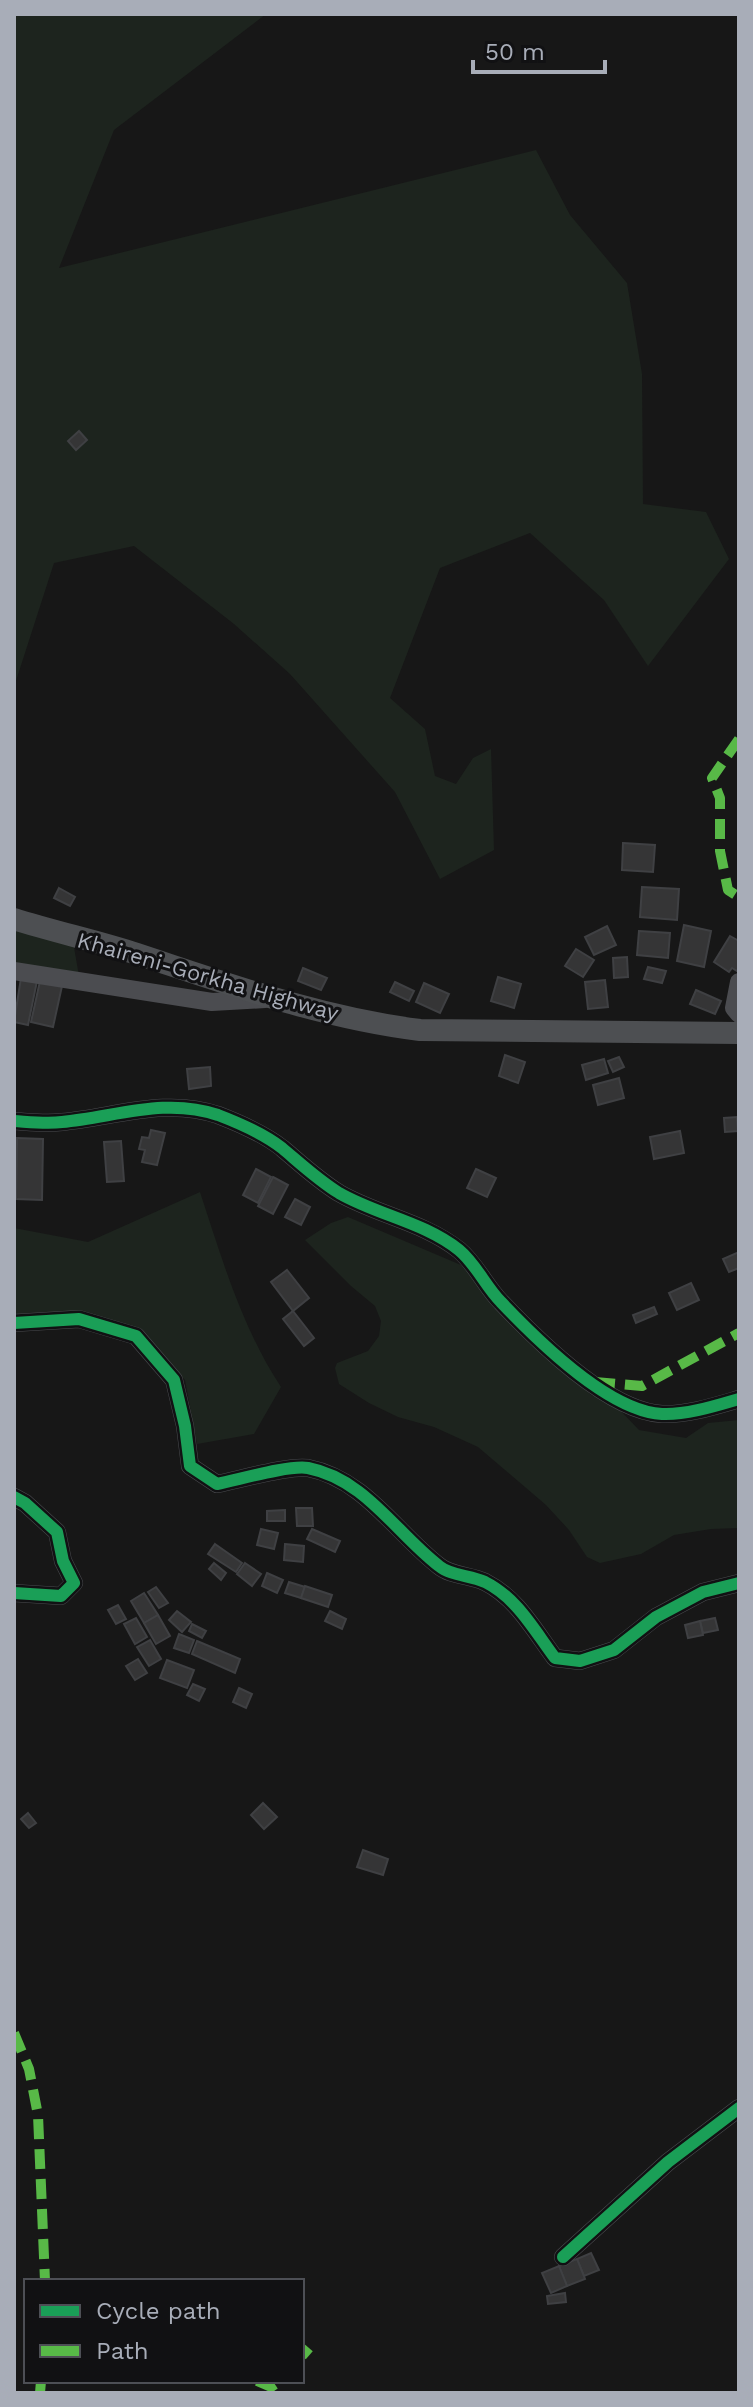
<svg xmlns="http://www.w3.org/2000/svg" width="753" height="2407" viewBox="0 0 753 2407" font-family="'Work Sans',sans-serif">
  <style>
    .green { fill: #1d241e }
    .building { fill: #353536; stroke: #3f4043; stroke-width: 2 }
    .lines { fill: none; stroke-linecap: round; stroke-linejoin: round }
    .minor { stroke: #4b4c50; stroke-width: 18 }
    .major { stroke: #4d4f52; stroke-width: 22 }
    .quiet { stroke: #58b947; stroke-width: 10; stroke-dasharray: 20 10; stroke-linecap: butt }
    .cycleway-casing { stroke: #111113; stroke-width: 17 }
    .cycleway { stroke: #1a9f57; stroke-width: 12 }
    .labels { text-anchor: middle; stroke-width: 6; stroke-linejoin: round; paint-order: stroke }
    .street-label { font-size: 22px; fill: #a8adb8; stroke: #111113 }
  </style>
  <rect width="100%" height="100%" fill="#171717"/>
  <g class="green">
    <path d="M14 14H266L114 130 59 268 536 150 570 215 627 283 642 374 643 504 706 512 729 559 648 666 604 600 530 533 440 568 390 698 425 729 435 776 456 784 473 758 491 749 494 850 440 879 395 792 290 674 234 624 134 546 54 563 14 687Z"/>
    <path d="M14 925 72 936 79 976 14 963Z"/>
    <path d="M200 1192C222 1259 242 1328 281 1387L254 1434 197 1444 185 1380 152 1344 105 1324 14 1318V1228L88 1242Z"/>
    <path d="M348 1217 461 1265 496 1303 591 1395 614 1404 639 1430 686 1438 708 1423 739 1420V1528L711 1529 674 1535 641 1554 600 1563 587 1557 569 1530 546 1505 478 1447 434 1427 398 1417 369 1403 339 1384 335 1368 337 1363 368 1351 379 1336 381 1321 375 1306 351 1286 305 1240 331 1223Z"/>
  </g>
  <g class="building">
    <path d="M79 431 87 440 76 450 68 441Z"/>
    <path d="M623 843 655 845 653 872 622 870Z"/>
    <path d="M642 887 679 889 677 920 640 917Z"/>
    <path d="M59 888 75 897 70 906 54 898Z"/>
    <path d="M684 925 711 931 704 967 677 961Z"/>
    <path d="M607 926 616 945 594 955 585 937Z"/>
    <path d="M639 931 670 933 668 958 637 955Z"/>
    <path d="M730 936 739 941V967L737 971 732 968 729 972 714 962Z"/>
    <path d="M576 949 594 960 583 977 565 966Z"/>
    <path d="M627 957 628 977 614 978 613 958Z"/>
    <path d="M648 967 666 971 662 983 644 979Z"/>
    <path d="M303 968 327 978 321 990 298 981Z"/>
    <path d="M498 977 521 984 514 1008 491 1001Z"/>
    <path d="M21 978 37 981 28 1025 14 1022Z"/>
    <path d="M605 980 608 1007 588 1009 585 982Z"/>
    <path d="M40 981 62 986 53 1027 31 1022Z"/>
    <path d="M395 982 414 991 409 1001 390 992Z"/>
    <path d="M424 983 449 994 440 1013 416 1002Z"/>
    <path d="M696 990 721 1001 715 1014 690 1004Z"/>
    <path d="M505 1055 525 1062 518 1083 499 1076Z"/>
    <path d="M619 1057 624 1067 613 1072 608 1061Z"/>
    <path d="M604 1059 608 1073 586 1080 582 1065Z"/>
    <path d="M210 1067 211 1086 189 1089 187 1069Z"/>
    <path d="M619 1078 624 1098 598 1105 593 1085Z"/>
    <path d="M737 1117 738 1131 725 1132 724 1118Z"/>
    <path d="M151 1130 165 1133 157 1165 142 1162 145 1150 139 1149 142 1137 149 1138Z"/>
    <path d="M680 1131 684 1153 654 1159 650 1137Z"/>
    <path d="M17 1138 43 1139 42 1200 16 1199Z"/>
    <path d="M121 1141 124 1181 107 1182 104 1142Z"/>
    <path d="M256 1169 271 1177 258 1203 243 1195Z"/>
    <path d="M476 1169 496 1178 487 1197 467 1188Z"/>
    <path d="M273 1177 288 1185 273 1214 258 1206Z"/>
    <path d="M295 1199 310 1207 301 1225 285 1217Z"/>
    <path d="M739 1252V1268L729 1272 723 1259Z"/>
    <path d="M287 1270 309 1298 293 1311 271 1282Z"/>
    <path d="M691 1283 699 1300 677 1310 669 1293Z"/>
    <path d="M654 1307 657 1314 636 1323 633 1315Z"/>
    <path d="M293 1311 314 1338 304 1346 283 1319Z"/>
    <path d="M296 1508H312L313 1526H297Z"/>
    <path d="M285 1510V1521H267V1511Z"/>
    <path d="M261 1529 278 1533 274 1549 257 1545Z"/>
    <path d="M312 1529 340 1541 335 1552 307 1539Z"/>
    <path d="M215 1544 242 1563 236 1572 208 1554Z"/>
    <path d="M285 1544 304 1546 303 1562 284 1560Z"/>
    <path d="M214 1563 226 1573 221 1580 209 1569Z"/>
    <path d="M245 1563 261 1574 252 1586 237 1574Z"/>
    <path d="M267 1573 283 1580 277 1593 262 1586Z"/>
    <path d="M289 1582 305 1587 301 1598 285 1593Z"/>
    <path d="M305 1586 332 1595 328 1607 301 1598Z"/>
    <path d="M156 1587 168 1603 159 1608 148 1592Z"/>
    <path d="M144 1593 158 1615 144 1623 131 1601Z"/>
    <path d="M118 1605 126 1619 116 1624 108 1610Z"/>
    <path d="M177 1611 191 1622 182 1632 169 1620Z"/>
    <path d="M330 1611 346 1619 342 1629 325 1621Z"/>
    <path d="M158 1615 170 1636 156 1644 144 1623Z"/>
    <path d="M136 1618 147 1637 135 1644 124 1624Z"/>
    <path d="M715 1618 718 1630 703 1633 700 1621Z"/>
    <path d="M700 1621 703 1635 688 1638 685 1625Z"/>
    <path d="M192 1624 206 1631 202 1638 189 1631Z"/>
    <path d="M179 1634 194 1640 189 1653 174 1648Z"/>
    <path d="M150 1640 161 1659 149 1666 137 1647Z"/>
    <path d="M197 1641 240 1659 235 1673 192 1654Z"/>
    <path d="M138 1659 147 1673 135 1680 126 1666Z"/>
    <path d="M167 1660 194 1670 187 1688 160 1678Z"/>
    <path d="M193 1684 205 1689 199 1701 187 1695Z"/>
    <path d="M239 1688 252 1694 246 1708 233 1702Z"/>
    <path d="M263 1803 277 1817 264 1829 251 1815Z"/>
    <path d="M28 1813 36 1823 29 1828 21 1819Z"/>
    <path d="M363 1850 388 1859 383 1875 357 1867Z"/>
    <path d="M591 2253 599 2270 584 2276 577 2259Z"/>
    <path d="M577 2259 585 2279 567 2286 559 2266Z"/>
    <path d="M559 2266 567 2286 551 2293 542 2273Z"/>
    <path d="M565 2293 566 2302 548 2304 547 2296Z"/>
  </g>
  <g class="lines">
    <g class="minor">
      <path d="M14 971 212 1002 265 999"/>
      <path d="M739 982 734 1008 739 1014"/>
      <path d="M14 1121C30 1122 47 1124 62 1122 115 1117 166 1097 218 1115 239 1123 264 1134 282 1148 301 1164 318 1180 339 1193 377 1215 424 1222 459 1250 476 1264 486 1287 501 1302 537 1340 608 1411 662 1414 687 1415 715 1406 739 1399"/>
      <path d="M14 1323 79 1319 136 1336 174 1380 185 1426 190 1466 217 1484C238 1480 288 1465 308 1468 365 1479 396 1533 439 1566 451 1576 470 1575 485 1582 517 1598 534 1630 555 1658L580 1661 614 1650 656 1617 703 1592 739 1583"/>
      <path d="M14 1497 25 1503 57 1532 63 1561 74 1583 61 1596 14 1593"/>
      <path d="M563 2257 668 2162 739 2108"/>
    </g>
    <path class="major" d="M14 919C55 932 97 941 137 954 231 985 322 1018 420 1030L739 1033"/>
    <g class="quiet">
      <path d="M739 739 712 778 720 798V851L728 890 739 897"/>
      <path d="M595 1382 642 1386 739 1333"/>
      <path d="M14 2033 29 2069 38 2115 45 2281"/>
      <path d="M302 2356 309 2348"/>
      <path d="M257 2381 271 2387 280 2381"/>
      <path d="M40 2393 41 2381"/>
    </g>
    <g class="cycleway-casing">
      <g id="cycleway">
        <path d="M14 1121C30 1122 47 1124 62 1122 115 1117 166 1097 218 1115 239 1123 264 1134 282 1148 301 1164 318 1180 339 1193 377 1215 424 1222 459 1250 476 1264 486 1287 501 1302 537 1340 608 1411 662 1414 687 1415 715 1406 739 1399"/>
        <path d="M14 1323 79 1319 136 1336 174 1380 185 1426 190 1466 217 1484C238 1480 288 1465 308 1468 365 1479 396 1533 439 1566 451 1576 470 1575 485 1582 517 1598 534 1630 555 1658L580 1661 614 1650 656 1617 703 1592 739 1583"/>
        <path d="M14 1497 25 1503 57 1532 63 1561 74 1583 61 1596 14 1593"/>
        <path d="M563 2257 668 2162 739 2108"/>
      </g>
    </g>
    <use href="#cycleway" class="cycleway"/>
  </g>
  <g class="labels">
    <g class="street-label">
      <text transform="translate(208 976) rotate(16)" y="8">Khaireni-Gorkha Highway</text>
    </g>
  </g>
  <rect width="753" height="2407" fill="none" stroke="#a8adb8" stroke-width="32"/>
  <rect x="24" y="2279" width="280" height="104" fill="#111113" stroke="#4d4f55" stroke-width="2"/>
  <rect x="40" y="2305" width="40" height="12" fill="#1a9f57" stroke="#4d4f55" stroke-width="2"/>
  <text x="96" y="2319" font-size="24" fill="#a8adb8">Cycle path</text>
  <rect x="40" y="2345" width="40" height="12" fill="#58b947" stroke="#4d4f55" stroke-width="2"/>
  <text x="96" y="2359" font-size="24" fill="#a8adb8">Path</text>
  <path d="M473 60v12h132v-12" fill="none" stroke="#a8adb8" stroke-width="4"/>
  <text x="485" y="60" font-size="24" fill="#a8adb8" stroke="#111113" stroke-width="6" paint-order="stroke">50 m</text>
</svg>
